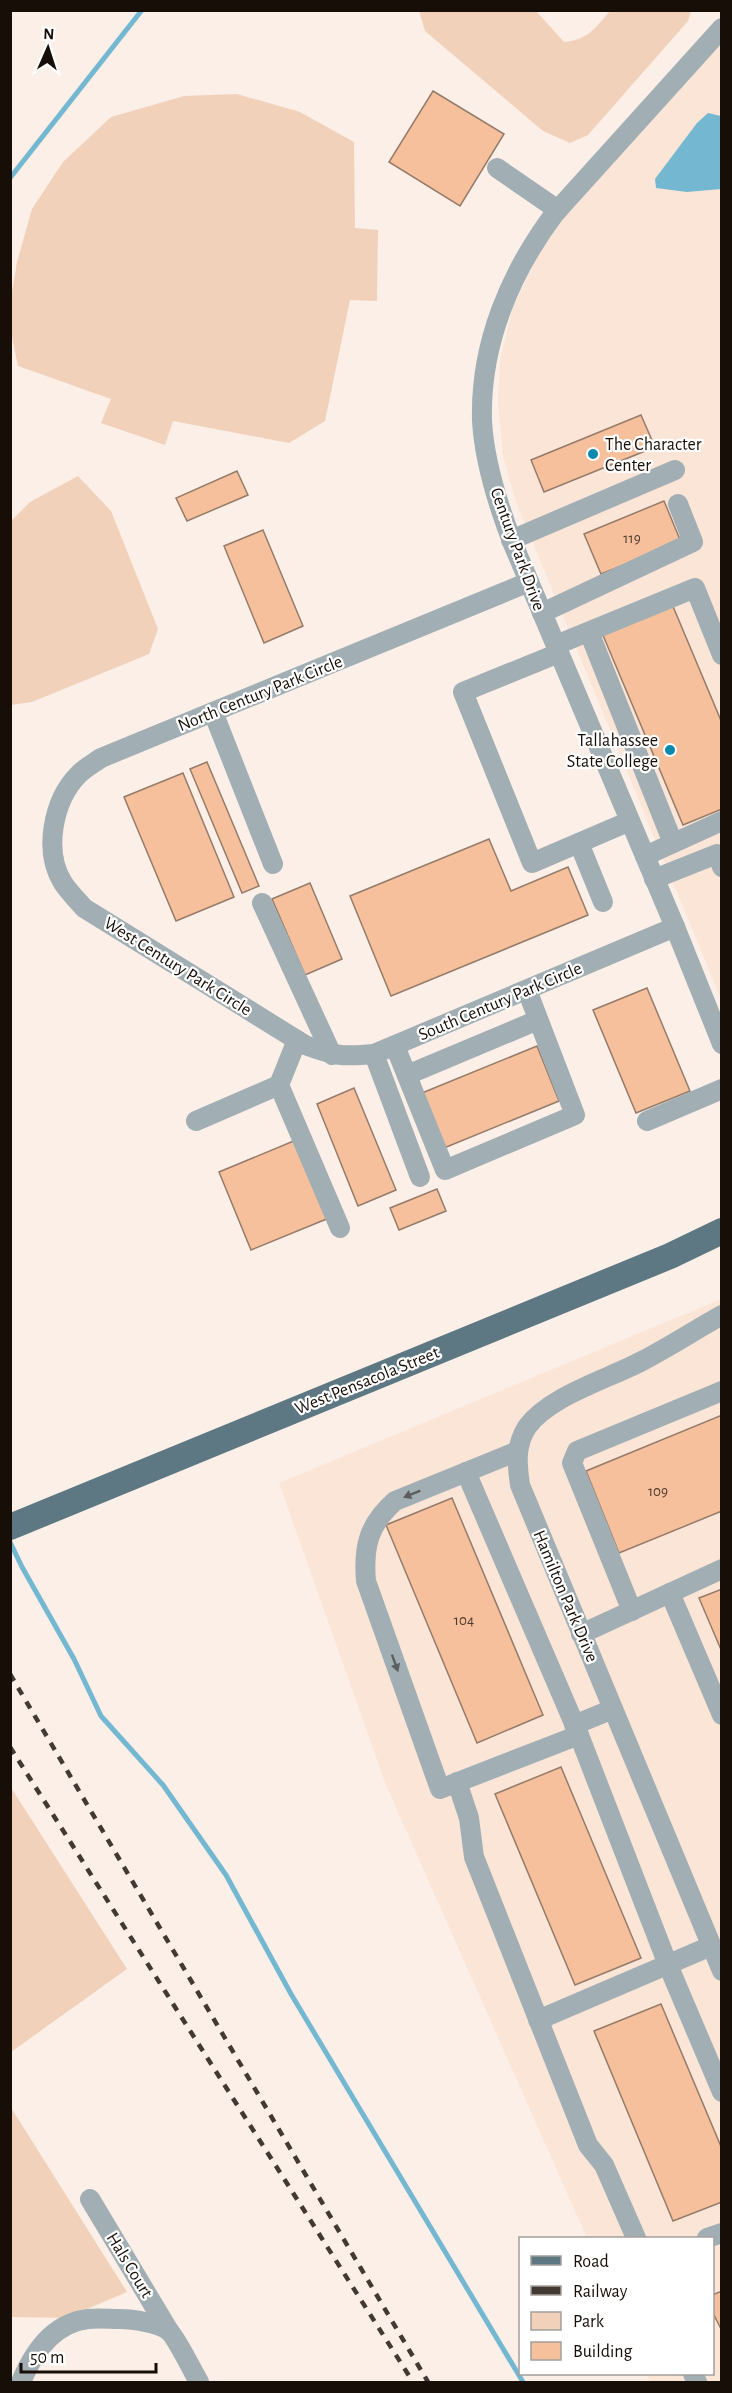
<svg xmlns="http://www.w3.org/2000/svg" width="732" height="2393" viewBox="0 0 732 2393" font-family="'Alegreya Sans',sans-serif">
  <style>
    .built { fill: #fbe5d7 }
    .green { fill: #f2d1ba }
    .water { fill: #73b7d1 }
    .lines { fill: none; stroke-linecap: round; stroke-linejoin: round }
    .stream { stroke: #73b7d1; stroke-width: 5 }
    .building { fill: #f5c09b; stroke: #957b6a; stroke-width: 1.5 }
    .minor { stroke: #a1afb5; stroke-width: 20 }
    .major { stroke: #5d7882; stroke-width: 26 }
    .rail { stroke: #433933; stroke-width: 4.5; stroke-dasharray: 8 8; stroke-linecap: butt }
    .oneway { fill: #5c5e5e }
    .poi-dot { fill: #0989ab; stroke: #fff; stroke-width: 2 }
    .labels { text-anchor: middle; stroke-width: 4.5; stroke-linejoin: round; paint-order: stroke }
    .number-label { font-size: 15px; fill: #4e3a2d }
    .poi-label { font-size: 18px; fill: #170e08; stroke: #fff; text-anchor: start }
    .street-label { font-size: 18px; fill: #170e08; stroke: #fff }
  </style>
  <rect width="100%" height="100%" fill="#fbefe7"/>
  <g class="built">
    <path d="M721 40V999L516 502 503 456 498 403 500 360 513 307 547 237Z"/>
    <path d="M721 1299V2382H650L646 2374H712V2238H587L386 1785 279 1483Z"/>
  </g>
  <g class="green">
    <path d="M419 11H536L564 42C588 40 595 28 610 11H691L688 21 588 135 570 143 543 131 425 31Z"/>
    <path d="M237 94 300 112 354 142 355 228 378 230 377 301 350 300 325 421 289 443 173 421 165 445 101 423 111 399 18 366 10 327 11 298 17 262 32 209 63 162 111 117 184 96Z"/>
    <path d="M78 476 111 511 158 629 149 654 32 702 11 705V521L30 502Z"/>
    <path d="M10 1786 127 1969 11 2052H10Z"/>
    <path d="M10 2106 127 2292 66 2318 11 2317Z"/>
  </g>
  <path class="water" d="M708 113 721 116V189L687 192 656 188 655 179 697 123Z"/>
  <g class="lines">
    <g class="stream">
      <path d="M10 178 142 10"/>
      <path d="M10 1542 22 1567 74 1659 101 1716 163 1785 226 1875 291 1994 523 2382"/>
    </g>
  </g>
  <g class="building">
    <path d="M433 91 504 134 460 206 389 162Z"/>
    <path d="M641 415 655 447 544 492 531 460Z"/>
    <path d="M237 471 248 495 187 521 176 498Z"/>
    <path d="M664 501 681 542 601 574 584 534Z"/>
    <path d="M263 530 303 626 264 643 224 546Z"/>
    <path d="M672 604 722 723V809L683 825 602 633Z"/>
    <path d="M207 762 259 886 242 893 190 769Z"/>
    <path d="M183 773 234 897 176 921 124 797Z"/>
    <path d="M489 839 511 891 568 867 588 915 391 996 350 896Z"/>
    <path d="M310 883 342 959 305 975 272 899Z"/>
    <path d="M647 988 690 1091 636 1113 593 1010Z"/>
    <path d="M537 1046 559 1101 444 1148 422 1093Z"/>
    <path d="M354 1088 396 1190 358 1206 317 1104Z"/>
    <path d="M296 1140 329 1218 251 1250 219 1172Z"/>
    <path d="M437 1189 446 1211 399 1230 390 1208Z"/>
    <path d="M722 1415V1511L619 1553 586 1471Z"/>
    <path d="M452 1498 543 1715 477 1743 386 1525Z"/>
    <path d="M722 1589V1652L699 1598Z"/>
    <path d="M561 1767 641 1958 575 1985 495 1794Z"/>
    <path d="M661 2004 722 2149V2202L673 2221 594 2031Z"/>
    <path d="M722 2291V2331L712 2311V2295Z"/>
  </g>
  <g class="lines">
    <g class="minor">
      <path d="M722 28 555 213C510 273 480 344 482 420 484 462 498 505 513 544L675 927 722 1044"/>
      <path d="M497 168 558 210"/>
      <path d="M511 540 675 470"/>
      <path d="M529 582 101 758C94 763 85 768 79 774 53 800 43 851 63 883 69 892 77 900 84 908L305 1045C334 1056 343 1057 374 1054L675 927"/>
      <path d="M542 613 693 542 678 504"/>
      <path d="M589 632 673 843"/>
      <path d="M556 645 695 588 722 655"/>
      <path d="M559 653 463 692 532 863 630 821"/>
      <path d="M213 712 273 864"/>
      <path d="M579 843 603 902"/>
      <path d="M645 856 722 821"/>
      <path d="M654 879 717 854 722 867"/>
      <path d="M262 903 332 1055"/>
      <path d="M297 1040 279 1085 340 1228"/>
      <path d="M395 1046 445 1170 575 1115 527 990"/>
      <path d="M374 1054 420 1177"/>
      <path d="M407 1075 538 1020"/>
      <path d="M196 1121 279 1085"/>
      <path d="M647 1121 722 1089"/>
      <path d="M722 1315C695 1330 669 1347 642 1361 608 1379 549 1396 527 1427 515 1446 517 1464 520 1485L722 1971"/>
      <path d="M518 1451 395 1501C369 1524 363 1546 366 1581L440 1789 579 1735"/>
      <path d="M466 1472 579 1735 668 1965 722 2092"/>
      <path d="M670 1593 722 1715"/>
      <path d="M632 1611 572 1463 577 1451 722 1391"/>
      <path d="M581 1634 722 1569"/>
      <path d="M574 1725 613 1709"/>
      <path d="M457 1782 469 1818 474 1857 588 2145 604 2165 636 2238"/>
      <path d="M538 2020 711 1946"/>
      <path d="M90 2199 169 2331"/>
      <path d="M707 2238 722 2233"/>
      <path d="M693 2374 697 2382"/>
      <path d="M21 2382C33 2353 53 2323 88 2319 98 2318 109 2319 120 2319 132 2319 159 2323 169 2331 176 2337 193 2372 199 2382"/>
    </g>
    <path class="major" d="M10 1527 670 1256 722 1231"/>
    <g class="rail">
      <path d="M10 1674 428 2382"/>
      <path d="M10 1747 413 2382"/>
    </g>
  </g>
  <defs><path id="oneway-solid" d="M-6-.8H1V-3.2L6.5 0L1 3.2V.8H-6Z" transform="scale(1.5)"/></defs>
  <g class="oneway">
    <use href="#oneway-solid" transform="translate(412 1494) rotate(158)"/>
    <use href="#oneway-solid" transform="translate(395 1663) rotate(70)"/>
  </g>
  <g class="poi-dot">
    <circle cx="593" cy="454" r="6"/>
    <circle cx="670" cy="750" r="6"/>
  </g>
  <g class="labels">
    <g class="number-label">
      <text x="632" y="543">119</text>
      <text x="658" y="1496">109</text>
      <text x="464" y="1625">104</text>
    </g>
    <g class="poi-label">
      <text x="605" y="450">The Character<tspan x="605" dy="21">Center</tspan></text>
      <text x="658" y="746" text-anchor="end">Tallahassee<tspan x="658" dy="21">State College</tspan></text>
    </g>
    <g class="street-label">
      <text transform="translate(518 549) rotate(70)" y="6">Century Park Drive</text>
      <text transform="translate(260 693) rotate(-22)" y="6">North Century Park Circle</text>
      <text transform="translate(178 966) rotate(32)" y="6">West Century Park Circle</text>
      <text transform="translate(500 1001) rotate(-23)" y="6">South Century Park Circle</text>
      <text transform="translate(367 1380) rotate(-22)" y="6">West Pensacola Street</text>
      <text transform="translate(566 1596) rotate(67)" y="6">Hamilton Park Drive</text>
      <text transform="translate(130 2265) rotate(59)" y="6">Hals Court</text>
    </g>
  </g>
  <rect width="732" height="2393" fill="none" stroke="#170e08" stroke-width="24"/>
  <rect x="519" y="2237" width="195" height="138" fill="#ffffff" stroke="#a29f9c" stroke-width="1.5"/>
  <rect x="531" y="2256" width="30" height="9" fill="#5d7882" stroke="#a29f9c" stroke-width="1.5"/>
  <text x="573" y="2267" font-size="18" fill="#170e08">Road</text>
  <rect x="531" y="2286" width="30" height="9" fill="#433933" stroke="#a29f9c" stroke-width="1.5"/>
  <text x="573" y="2297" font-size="18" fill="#170e08">Railway</text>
  <rect x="531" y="2312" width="30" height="18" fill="#f2d1ba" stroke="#a29f9c" stroke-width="1.5"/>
  <text x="573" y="2327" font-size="18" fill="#170e08">Park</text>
  <rect x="531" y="2342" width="30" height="18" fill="#f5c09b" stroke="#a29f9c" stroke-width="1.5"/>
  <text x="573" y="2357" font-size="18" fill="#170e08">Building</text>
  <g transform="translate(48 48) rotate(3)" stroke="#ffffff" stroke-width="4.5" paint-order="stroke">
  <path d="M0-4.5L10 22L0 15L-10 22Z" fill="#170e08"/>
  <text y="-9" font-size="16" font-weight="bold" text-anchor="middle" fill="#170e08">N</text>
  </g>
  <path d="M21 2363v9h135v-9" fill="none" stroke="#170e08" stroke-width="3"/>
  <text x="30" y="2363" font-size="18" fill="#170e08" stroke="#ffffff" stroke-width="4.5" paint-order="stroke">50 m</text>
</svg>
